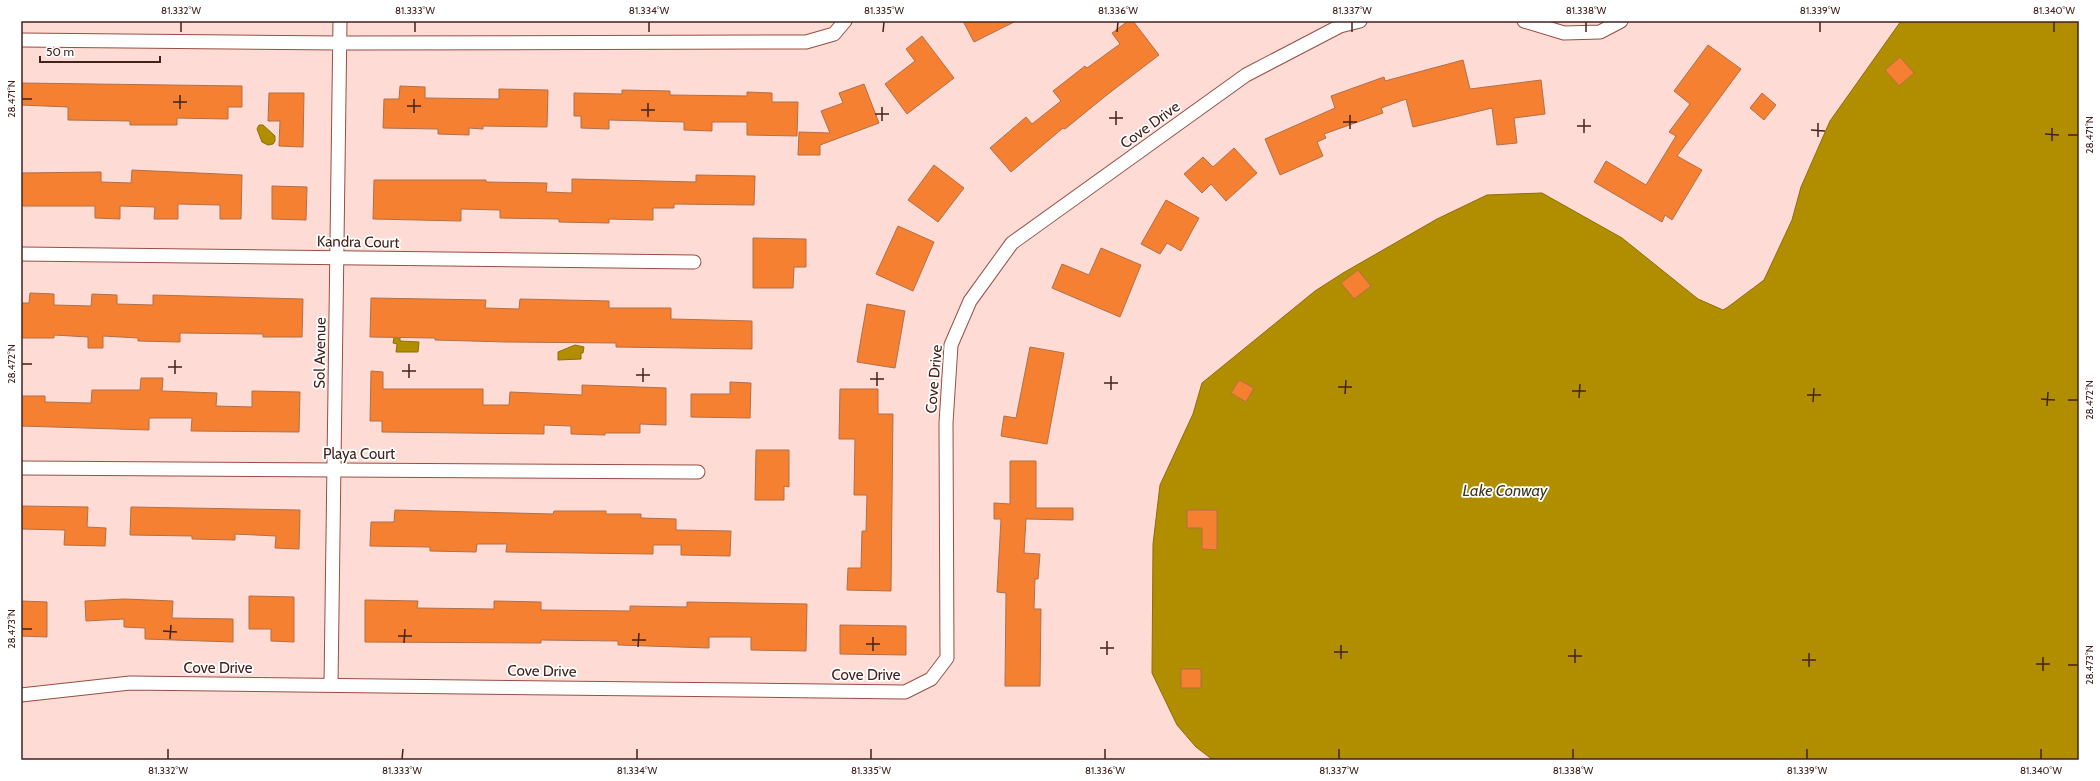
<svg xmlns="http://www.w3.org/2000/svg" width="2100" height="781" viewBox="0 0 2100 781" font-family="Cabin,sans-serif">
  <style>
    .water { fill: #b18d00; stroke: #906d08 }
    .building { fill: #f68031; stroke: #b26f47 }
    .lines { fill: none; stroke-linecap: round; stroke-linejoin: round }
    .minor-casing { stroke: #984e42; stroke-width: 15 }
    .minor { stroke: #fff; stroke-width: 13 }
    .ticks { fill: none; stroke: #42221c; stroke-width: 1.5 }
    .labels { text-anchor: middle; stroke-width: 3.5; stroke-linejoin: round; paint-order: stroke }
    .street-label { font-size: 15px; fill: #42221c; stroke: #fff }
    .water-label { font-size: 16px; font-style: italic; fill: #40371f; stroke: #fff }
    .neatline { fill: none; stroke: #42221c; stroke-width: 1.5 }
    .ticks-label { font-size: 10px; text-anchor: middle; fill: #42221c }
  </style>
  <rect width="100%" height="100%" fill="#fedbd4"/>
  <g class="water">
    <path d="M1901 21H2079V760H1213L1196 747 1177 725 1152 673 1153 544 1160 485 1193 414 1202 383 1315 291 1343 273 1437 219 1487 195 1542 193 1622 238 1698 299 1723 310 1728 307 1764 280 1792 220 1801 187 1830 121Z"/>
    <path d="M259 125H263L275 136V141L273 144 268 145 262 142 257 129Z"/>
    <path d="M394 337H400V341L419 342 418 352H396L397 344 393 343Z"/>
    <path d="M575 345 584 347 583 353H581V359L558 360V352Z"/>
  </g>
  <g class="building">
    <path d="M963 21H1016L974 42Z"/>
    <path d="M1128 21H1133L1159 55 1108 94 1065 129 1063 128 1011 172 990 148 1026 117 1032 124 1061 101 1053 91 1085 66 1087 68 1120 44 1112 33Z"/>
    <path d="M922 36 954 78 907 114 885 84 915 61 906 49Z"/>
    <path d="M1708 45 1741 69 1677 156 1702 170 1672 220 1665 215 1662 222 1594 182 1606 161 1646 185 1676 136 1669 132 1690 104 1674 91Z"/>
    <path d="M1900 57 1914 73 1899 86 1885 70Z"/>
    <path d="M1463 60 1470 89 1541 80 1545 114 1514 118 1517 143 1497 145 1492 108 1413 127 1406 99 1381 108 1383 113 1324 134 1326 138 1317 142 1323 156 1280 175 1265 139 1335 108 1331 96 1384 77 1385 81Z"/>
    <path d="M21 83 242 86V107H228V119L177 118V125H130V121L68 120V107L21 105Z"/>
    <path d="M864 84 879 123 820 145V155H798L799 132 830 133 821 111 843 103 839 93Z"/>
    <path d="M400 86 425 87V98L499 99V89L548 90 547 127 483 126V129L469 128V135L438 134V129L383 128 384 99H399Z"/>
    <path d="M622 90 670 91V95L747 96V92L772 93V102H798L797 136 747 135V122H712V131L684 130V122L609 120V129L581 128V116H574V93L622 94Z"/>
    <path d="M269 93H304L303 147 279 146 280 121H268Z"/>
    <path d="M1762 93 1776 105 1764 120 1750 108Z"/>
    <path d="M1234 148 1257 173 1226 201 1211 184 1202 193 1184 174 1203 157 1213 167Z"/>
    <path d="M934 165 964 188 938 222 908 200Z"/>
    <path d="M132 170 242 175 241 219H220V205L178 204V219H154L155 207 120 206V219L95 218V206H21V173L101 172V182L131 183Z"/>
    <path d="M696 175 755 176 754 205 674 204V208H653V220L609 219V223L559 222V219L500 218V210L461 209V221L373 219 374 180H486V182L547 183 546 192 572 193V179L696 182Z"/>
    <path d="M272 186 307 187 306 220 272 219Z"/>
    <path d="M1166 200 1199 218 1181 251 1167 243 1160 254 1141 244Z"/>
    <path d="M898 226 934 242 913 291 876 274Z"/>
    <path d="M753 238 806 239V267H794L793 288H753Z"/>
    <path d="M1101 248 1141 265 1120 317 1052 288 1062 264 1089 275Z"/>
    <path d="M1358 270 1371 286 1354 299 1341 283Z"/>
    <path d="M30 293 54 294V305L91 306 92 294 117 295V304L153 305V295L303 299 302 337H263V334L180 333V342L138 341V338L103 336V348H88V337L54 335V338H21V303H29Z"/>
    <path d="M371 298 486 300 485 308 519 309 520 299 609 301V308H671V319L752 321V349L616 347V343L506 342 435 340V338L370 337Z"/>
    <path d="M867 304 905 311 895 368 857 362Z"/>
    <path d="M1030 347 1064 353 1047 444 1001 436 1004 416 1016 418Z"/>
    <path d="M371 371 383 372V389H483V405H509L510 392 582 395V385L666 388V425L640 424V433H605V435L571 434V426L544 425V434L382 432V421H370Z"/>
    <path d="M141 378H163L162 391 217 393 216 406 252 407V391L300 392 299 432 191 431 192 418H149V430L21 426V396H45V402L91 403 92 390H140Z"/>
    <path d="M1239 380 1254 388 1246 402 1231 393Z"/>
    <path d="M730 382 751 383 750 418 691 417V394H730Z"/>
    <path d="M840 389H878V414H893L891 591 847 590 848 568H861L862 531H866L867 495H854L855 439H839Z"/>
    <path d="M756 450H789V487L784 486V500H755Z"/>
    <path d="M1010 461H1036V508H1073V520L1026 519 1024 553 1040 554 1038 579H1035L1034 609H1041L1040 686H1005L1006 593 997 592 1001 519H994V503L1010 504Z"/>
    <path d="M21 506 88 507 87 527 106 528 105 546 64 545 65 530 21 529Z"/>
    <path d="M131 507 300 510 299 549 275 548 276 536 235 534V540L192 539V536L130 535Z"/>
    <path d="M395 510 553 514 554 511H606V514H641V518L676 519V530L731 531 730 556 681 555V545H653V554L506 552 507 544H477L476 552 430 551V547L370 546 371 522H394Z"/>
    <path d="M1187 510H1217V550L1202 549V528H1187Z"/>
    <path d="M249 596 294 597V642L271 641V629H249Z"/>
    <path d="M124 599 173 601 172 618 233 619V642L145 639V628L124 627V619L86 621 85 601Z"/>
    <path d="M365 600 418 601 417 608 494 609V601L541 602V610L630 611V606L687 607V602L807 604 806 651 751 650V637H709V648L618 645V641L541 640V643L365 642Z"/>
    <path d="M21 601 47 602V637L21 636Z"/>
    <path d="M840 625 906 626V655L840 654Z"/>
    <rect x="1181" y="669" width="20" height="19"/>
  </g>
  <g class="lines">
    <g class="minor-casing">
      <g id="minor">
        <path d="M1524 21 1564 33 1600 32 1621 21"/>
        <path d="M21 40 340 43 806 42 834 34 845 21"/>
        <path d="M21 254 694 262"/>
        <path d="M21 468 698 472"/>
        <path d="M331 684 340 21"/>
        <path d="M21 695 130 683 905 692 931 679 947 658 946 423 951 345 970 301 1012 243 1246 75 1340 26 1360 21"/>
      </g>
    </g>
    <use href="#minor" class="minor"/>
  </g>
  <path class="ticks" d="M181 32V22M415 32V22M649 32V22M883 32 884 22M1117 32 1118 22M1352 32V22M1586 32V22M1820 32V22M2054 32V22M22 99H32M173 102H187M407 106H421M180 109V95M641 110H655M414 113V99M875 114H889M648 117V103M1109 118H1123M882 121V107M1343 122H1357M1116 125V111M1577 126H1591M1350 129V115M1811 130 1825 131M1584 133V119M2045 134 2059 135M2068 135H2078M1818 137V123M2052 141V128M22 364H32M168 367H182M402 371H416M175 374V360M636 375H650M409 378V364M870 379H884M643 382V368M1104 383H1118M877 386V372M1338 387H1352M1111 390V376M1572 391H1586M1345 394 1346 380M1807 395H1821M1579 398 1580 384M2041 399 2055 400M2068 400H2078M1813 402 1814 388M2047 406 2048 392M22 629H32M163 631 177 632M398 636H412M170 639 171 625M632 640H646M404 643 405 629M866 644H880M638 647 639 633M1100 648H1114M873 651V637M1334 652H1348M1107 655V641M1568 656H1582M1341 659V645M1802 660H1816M1575 663V649M2036 664H2050M2068 665H2078M1809 667V653M2043 671V657M168 759V749M402 759 403 749M637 759V749M871 759V749M1105 759V749M1339 759V749M1573 759V749M1807 759V749M2041 759V749"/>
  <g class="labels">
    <g class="street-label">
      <text transform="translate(1150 125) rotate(-36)" y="5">Cove Drive</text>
      <text transform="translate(358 242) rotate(1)" y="5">Kandra Court</text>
      <text transform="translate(320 353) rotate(-89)" y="5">Sol Avenue</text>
      <text transform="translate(934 379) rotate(-85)" y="5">Cove Drive</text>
      <text x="359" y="459">Playa Court</text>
      <text x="218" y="673">Cove Drive</text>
      <text transform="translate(542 671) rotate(1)" y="5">Cove Drive</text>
      <text x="866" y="680">Cove Drive</text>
    </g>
    <g class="water-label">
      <text x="1505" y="496">Lake Conway</text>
    </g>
  </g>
  <rect width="2100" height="781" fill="none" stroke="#ffffff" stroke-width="44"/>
  <path d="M40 56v6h120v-6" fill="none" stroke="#42221c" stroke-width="2"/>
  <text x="46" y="56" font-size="12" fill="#42221c" stroke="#ffffff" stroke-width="3" paint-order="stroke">50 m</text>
  <rect x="22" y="22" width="2056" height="737" class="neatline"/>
  <g class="ticks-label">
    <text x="181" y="14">81.332°W</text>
    <text x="415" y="14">81.333°W</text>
    <text x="649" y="14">81.334°W</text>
    <text x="884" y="14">81.335°W</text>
    <text x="1118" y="14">81.336°W</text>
    <text x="1352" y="14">81.337°W</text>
    <text x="1586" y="14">81.338°W</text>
    <text x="1820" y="14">81.339°W</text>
    <text x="2054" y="14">81.340°W</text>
    <text transform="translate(11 99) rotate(-90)" y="4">28.471°N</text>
    <text transform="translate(2089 135) rotate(-90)" y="4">28.471°N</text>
    <text transform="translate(11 364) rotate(-90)" y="4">28.472°N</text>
    <text transform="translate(2089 400) rotate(-90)" y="4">28.472°N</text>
    <text transform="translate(11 629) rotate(-90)" y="4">28.473°N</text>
    <text transform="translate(2089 665) rotate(-90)" y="4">28.473°N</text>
    <text x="168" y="774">81.332°W</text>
    <text x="402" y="774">81.333°W</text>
    <text x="637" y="774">81.334°W</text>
    <text x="871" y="774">81.335°W</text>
    <text x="1105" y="774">81.336°W</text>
    <text x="1339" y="774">81.337°W</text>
    <text x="1573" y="774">81.338°W</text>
    <text x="1807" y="774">81.339°W</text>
    <text x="2041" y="774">81.340°W</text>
  </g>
</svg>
